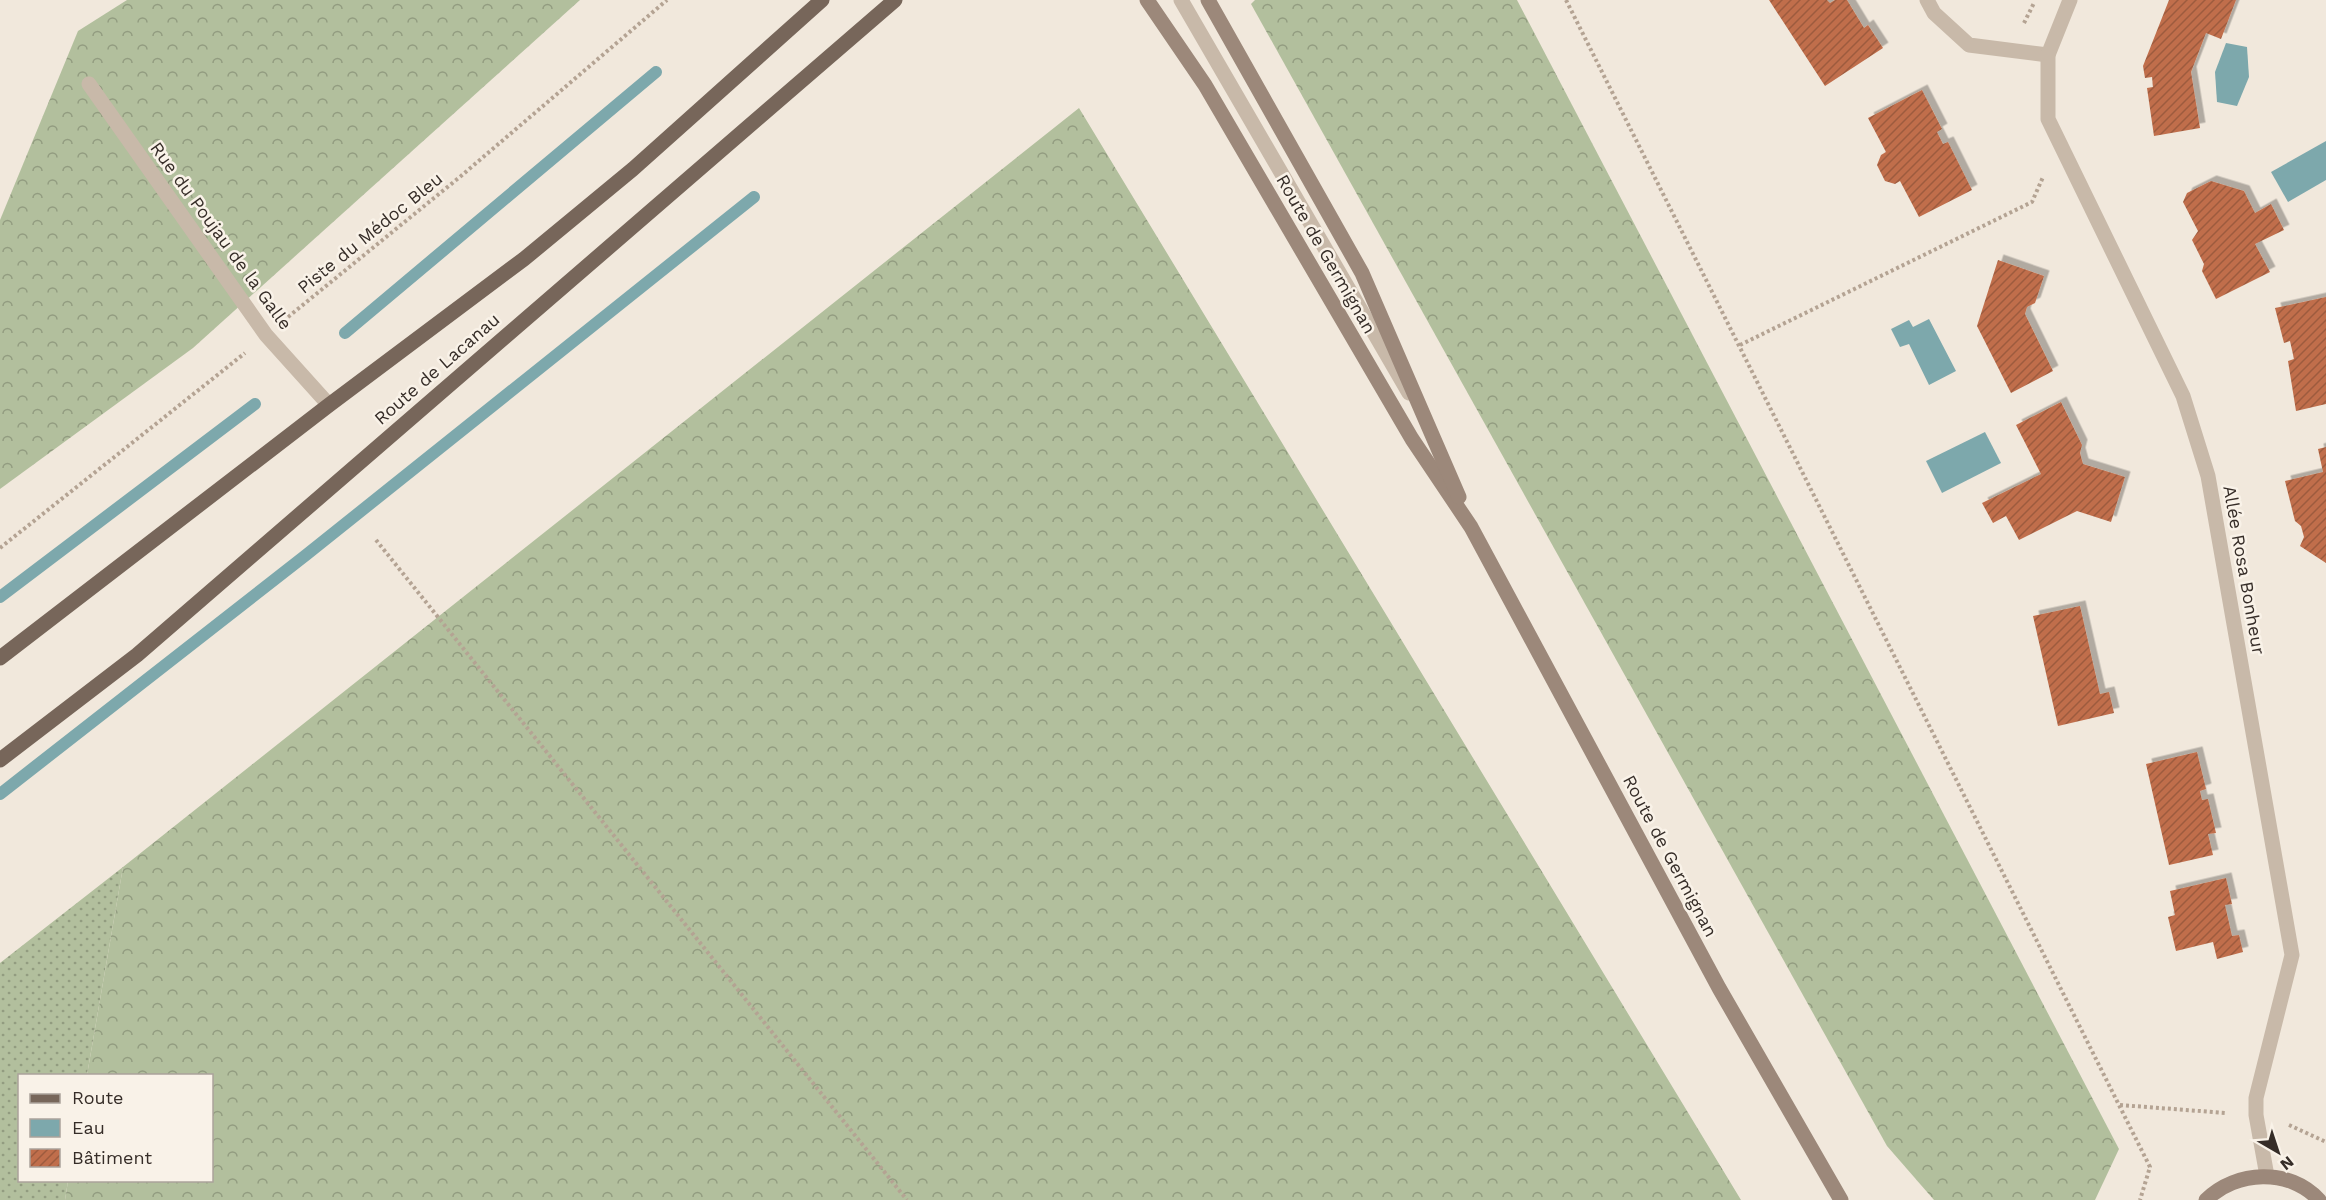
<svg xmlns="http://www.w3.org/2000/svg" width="2326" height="1200" viewBox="0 0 2326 1200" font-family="'Work Sans',sans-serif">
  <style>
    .grass { fill: url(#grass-dots) }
    .forest { fill: url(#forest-crowns) }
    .water { fill: #7da8ac }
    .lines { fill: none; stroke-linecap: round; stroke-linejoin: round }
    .stream { stroke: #7da8ac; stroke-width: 12 }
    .building { fill: url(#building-hatch); filter: url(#shadow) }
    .path { stroke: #b4a393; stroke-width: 4; stroke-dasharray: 3 3; stroke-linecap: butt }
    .lane { stroke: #c8b9a9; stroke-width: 15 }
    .street { stroke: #c8b9a9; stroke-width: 15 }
    .secondary { stroke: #9c887a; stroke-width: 15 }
    .primary { stroke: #77665a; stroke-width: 15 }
    .labels { text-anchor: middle; stroke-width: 5; stroke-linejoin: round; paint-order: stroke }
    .street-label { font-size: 18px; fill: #362d28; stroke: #f9f2e8 }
  </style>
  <defs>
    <pattern id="grass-dots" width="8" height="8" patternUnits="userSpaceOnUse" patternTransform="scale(1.5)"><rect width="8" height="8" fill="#b2bf9d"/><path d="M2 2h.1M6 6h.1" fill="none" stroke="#929c80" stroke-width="1.8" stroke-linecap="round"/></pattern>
    <pattern id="forest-crowns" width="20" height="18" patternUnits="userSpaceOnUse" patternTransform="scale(1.5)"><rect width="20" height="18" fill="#b2bf9d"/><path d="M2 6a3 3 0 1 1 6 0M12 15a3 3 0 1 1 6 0" fill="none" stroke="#929c80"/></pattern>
    <pattern id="building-hatch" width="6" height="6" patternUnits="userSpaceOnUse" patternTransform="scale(1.5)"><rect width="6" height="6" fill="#c06e4b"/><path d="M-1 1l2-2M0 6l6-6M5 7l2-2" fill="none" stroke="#9d5b3e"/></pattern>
    <filter id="shadow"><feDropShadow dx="5.5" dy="-5.5" stdDeviation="0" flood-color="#0004"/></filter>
  </defs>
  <rect width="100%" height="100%" fill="#f1e8dc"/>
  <path class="grass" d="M123 867 87 1075 20 1076V1180L68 1181 65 1200H0V963Z"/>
  <g class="forest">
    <path d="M127 0H580L193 348 0 489V220L78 31Z"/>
    <path d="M1255 0H1517L2119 1149 2095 1200H1934L1887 1146 1251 4Z"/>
    <path d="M1079 108 1741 1200H65L68 1181 212 1180V1076L87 1075 123 867Z"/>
  </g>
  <g class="water">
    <path d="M2226 43 2247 47 2249 77 2237 106 2217 102 2215 72Z"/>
    <path d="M2326 141V180L2288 202 2271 172Z"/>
    <path d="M1929 319 1956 371 1929 385 1909 344 1900 347 1891 329 1909 320 1913 327Z"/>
    <path d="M1985 432 2001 463 1942 493 1926 461Z"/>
  </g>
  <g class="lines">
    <g class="stream">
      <path d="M345 333 656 72"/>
      <path d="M0 597 255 404"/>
      <path d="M0 794 306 555 754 197"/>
    </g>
  </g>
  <g class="building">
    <path d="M1769 0H1827L1830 3 1835 0H1847L1864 28 1868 25 1883 48 1825 86Z"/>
    <path d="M2169 0H2236L2221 39 2206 33 2191 72 2200 128 2154 136 2147 88 2153 87 2152 77 2145 78 2143 66Z"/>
    <path d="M1922 90 1942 129 1937 132 1943 144 1948 142 1972 190 1919 217 1900 181 1895 184 1885 181 1877 165 1881 155 1886 152 1868 118Z"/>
    <path d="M2211 181 2244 191 2255 213 2271 204 2284 230 2255 244 2270 272 2216 299 2202 271 2204 264 2192 240 2198 231 2183 202 2187 193Z"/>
    <path d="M1998 260 2044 276 2035 303 2027 307 2025 314 2053 371 2011 393 1977 326Z"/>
    <path d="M2326 297V404L2296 411 2288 361 2294 359 2290 341 2284 343 2275 308Z"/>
    <path d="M2061 402 2082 445 2080 453 2083 464 2125 477 2111 522 2077 511 2019 540 2006 516 1993 523 1982 503 2041 474 2016 425Z"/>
    <path d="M2326 447V563L2300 546 2304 537 2301 526 2295 521 2285 481 2323 472 2318 449Z"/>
    <path d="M2080 606 2100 694 2109 692 2114 713 2058 726 2033 616Z"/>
    <path d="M2197 752 2206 789 2200 791 2202 800 2208 799 2216 833 2208 834 2213 855 2169 865 2146 764Z"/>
    <path d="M2226 878 2232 904 2225 905 2232 936 2239 935 2243 952 2217 959 2213 942 2176 951 2168 917 2175 915 2170 891Z"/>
  </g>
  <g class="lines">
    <g class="path">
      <path d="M1566 0 2150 1167 2140 1200"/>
      <path d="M2024 23 2034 3"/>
      <path d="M288 317 461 176 667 0"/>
      <path d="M1740 345 2032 202 2043 177"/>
      <path d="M376 540 907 1200"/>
      <path d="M0 548 245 353"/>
      <path d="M2120 1105 2226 1113"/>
      <path d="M2289 1125 2326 1142"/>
    </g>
    <g class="lane">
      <path d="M1181 0 1409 393"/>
      <path d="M89 84 266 335 329 405"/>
    </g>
    <g class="street">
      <path d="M1927 0 1934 13 1969 45 2048 55"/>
      <path d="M2070 0 2048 55V119L2183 396 2208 476 2292 955 2256 1098V1115L2267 1176"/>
    </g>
    <g class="secondary">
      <path d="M1147 0 1205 85 1412 439 1471 527 1719 988 1841 1200"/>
      <path d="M1208 0 1362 273 1459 497"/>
      <path d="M2206 1200C2236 1170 2290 1168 2319 1200"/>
    </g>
    <g class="primary">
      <path d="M0 658 329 405 524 259 633 169 822 0"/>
      <path d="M0 760 137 655 895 0"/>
    </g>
  </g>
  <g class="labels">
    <g class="street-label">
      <text transform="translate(370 233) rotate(-39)" y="6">Piste du Médoc Bleu</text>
      <text transform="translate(221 236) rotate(54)" y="6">Rue du Poujau de la Galle</text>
      <text transform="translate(1326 254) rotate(60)" y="6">Route de Germignan</text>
      <text transform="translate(437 369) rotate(-41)" y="6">Route de Lacanau</text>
      <text transform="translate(2244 570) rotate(80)" y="6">Allée Rosa Bonheur</text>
      <text transform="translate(1670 856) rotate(62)" y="6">Route de Germignan</text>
    </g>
  </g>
  <rect x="18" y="1074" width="195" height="108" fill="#f9f2e8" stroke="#aba39b" stroke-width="1.5"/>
  <rect x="30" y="1094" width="30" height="9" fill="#77665a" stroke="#aba39b" stroke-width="1.5"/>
  <text x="72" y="1104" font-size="18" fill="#362d28">Route</text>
  <rect x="30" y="1119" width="30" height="18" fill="#7da8ac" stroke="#aba39b" stroke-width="1.5"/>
  <text x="72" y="1134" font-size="18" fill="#362d28">Eau</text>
  <rect x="30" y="1149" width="30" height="18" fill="url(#building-hatch)" stroke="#aba39b" stroke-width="1.5"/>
  <text x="72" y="1164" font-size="18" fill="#362d28">Bâtiment</text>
  <g transform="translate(2278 1152) rotate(141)" stroke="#f9f2e8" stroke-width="4.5" paint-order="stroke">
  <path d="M0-4.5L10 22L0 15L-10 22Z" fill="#362d28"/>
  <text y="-9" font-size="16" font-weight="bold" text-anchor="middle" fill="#362d28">N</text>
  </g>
</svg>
